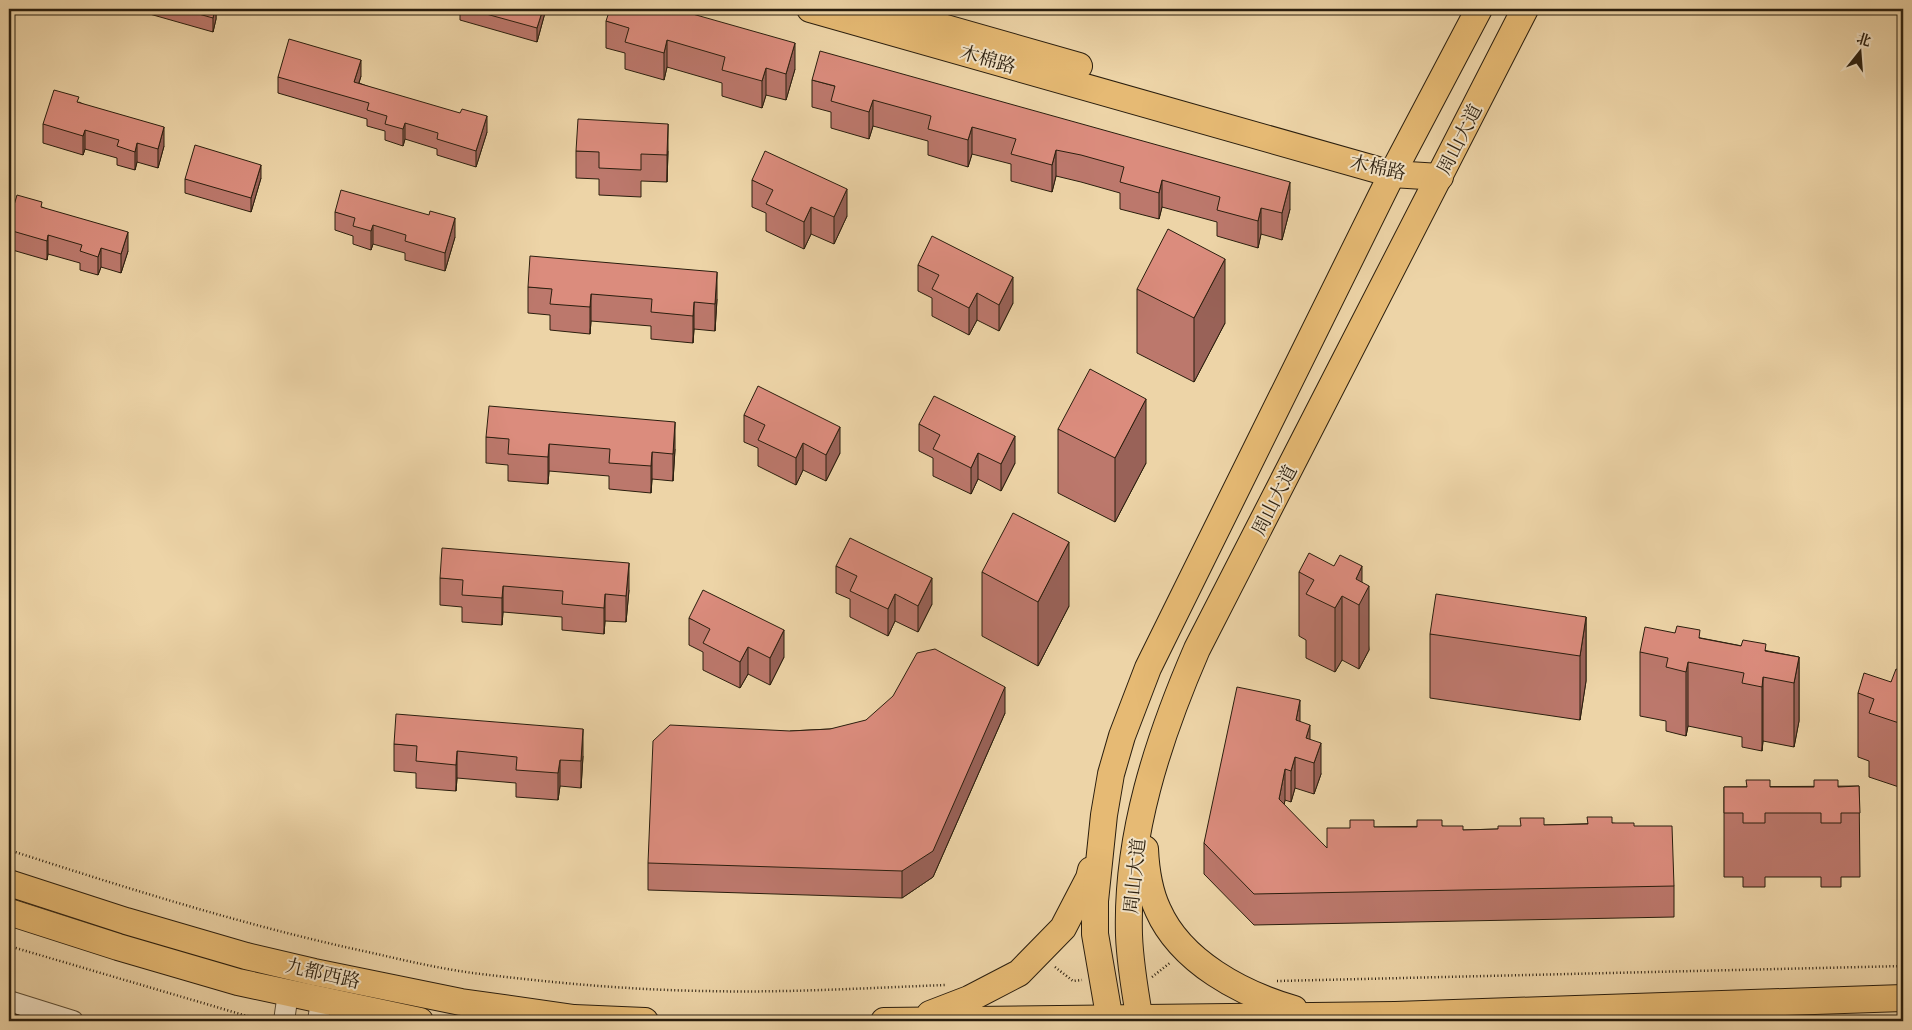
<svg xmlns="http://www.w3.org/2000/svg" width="1912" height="1030" viewBox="0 0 1912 1030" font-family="'Old Standard TT','Noto Serif SC',serif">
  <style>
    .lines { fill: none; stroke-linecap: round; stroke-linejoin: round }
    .minor-casing { stroke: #5b4c34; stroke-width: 22 }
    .major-casing { stroke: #2a1e0e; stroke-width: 28 }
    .path { stroke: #2a1e0e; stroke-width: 2.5; stroke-dasharray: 1 2.5; stroke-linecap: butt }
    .minor { stroke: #f3e3c6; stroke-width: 20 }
    .major { stroke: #e6ba74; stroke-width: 26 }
    .wall { fill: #bc786c; stroke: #2a1e0e }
    .shaded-wall { fill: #996258; stroke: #2a1e0e }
    .building { fill: #db8c7d; stroke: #2a1e0e }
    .labels { text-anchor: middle; stroke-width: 4; stroke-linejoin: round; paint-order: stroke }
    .street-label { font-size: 19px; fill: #2a1e0e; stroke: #f3e3c6 }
  </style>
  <rect width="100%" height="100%" fill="#edd4a7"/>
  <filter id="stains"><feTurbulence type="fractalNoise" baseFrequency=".004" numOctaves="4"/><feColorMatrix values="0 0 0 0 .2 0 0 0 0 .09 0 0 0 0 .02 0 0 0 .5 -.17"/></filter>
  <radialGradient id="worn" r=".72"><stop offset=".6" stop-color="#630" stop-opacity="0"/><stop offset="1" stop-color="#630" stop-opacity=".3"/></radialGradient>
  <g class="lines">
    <g class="minor-casing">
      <g id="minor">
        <path d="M9 1001 73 1021"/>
        <path d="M284 1021 288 993"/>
        <path d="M318 1021 321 1001"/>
      </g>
    </g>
    <g class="major-casing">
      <g id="major">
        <path d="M810 9 1392 174 1440 177"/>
        <path d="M879 9 1079 66"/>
        <path d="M1145 849C1146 870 1149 891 1158 910 1181 962 1242 994 1294 1009"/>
        <path d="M9 883 126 921 246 956 314 972 461 1002 574 1018 645 1021"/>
        <path d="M9 912 118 947 238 982 420 1021"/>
        <path d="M930 1014 969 999 1019 973 1063 928 1089 878 1091 870"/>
        <path d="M884 1021 1395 1015 1903 998"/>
        <path d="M1110 1021 1095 934V901L1104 815 1111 774 1122 736 1148 668 1392 174 1479 9"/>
        <path d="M1140 1021C1135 992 1130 964 1129 935 1126 836 1158 739 1197 649L1525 9"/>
      </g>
    </g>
    <g class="path">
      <path d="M9 850C123 887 237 923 354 949 396 958 438 969 481 974 555 983 631 990 706 991 785 993 866 988 945 985"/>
      <path d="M9 946 247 1016 267 1020"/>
      <path d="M1055 967 1073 981 1082 980"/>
      <path d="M1152 977 1171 962"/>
      <path d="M1277 981 1903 966"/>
    </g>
    <use href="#minor" class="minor"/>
    <use href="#major" class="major"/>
  </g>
  <g class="wall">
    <path d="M132 9H216V19L213 32Z"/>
    <path d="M460 9H546L537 42 460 20Z"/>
    <path d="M606 21 795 69 786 100 766 95 762 108 722 96V83L667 67 664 80 625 69V53L606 48Z"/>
    <path d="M361 76 359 83 487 132 476 167 437 155V149L405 139 403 146 385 140V131L367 126V119L278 93V77Z"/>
    <path d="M812 80 1290 209 1282 240 1261 234 1258 248 1217 236V222L1162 207 1159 219 1120 209V193L1081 182 1056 176 1052 192 1011 181V164L972 154 968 167 928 155V141L873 126 869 139 831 128V112L812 107Z"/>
    <path d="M79 102 164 146 158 168 137 162 135 170 117 165V158L85 149 83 155 43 143V124Z"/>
    <path d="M576 151H668L667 182 641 181V197L599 195V179L576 178Z"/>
    <path d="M261 178 251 212 185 193V179Z"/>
    <path d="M752 180 847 216 834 244 811 234 804 249 766 231V213L752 207Z"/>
    <path d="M42 207 128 251 121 273 101 267 98 275 80 270V263L48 254 47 260 9 249V222Z"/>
    <path d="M335 212 455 237 445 271 405 260V253L373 244 371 250 353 244V236L335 230Z"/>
    <path d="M918 265 1013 303 999 331 977 320 969 335 932 316V298L918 291Z"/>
    <path d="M528 287 717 299 715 331 694 329 693 343 651 339V326L591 321 590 334 550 330V315L528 313Z"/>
    <path d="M1137 289 1225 323 1194 382 1137 353Z"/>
    <path d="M744 415 840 453 826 481 803 470 796 485 758 466V448L744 442Z"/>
    <path d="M919 424 1015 463 1001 491 978 479 971 494 933 476V458L919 451Z"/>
    <path d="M1058 429 1146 463 1115 522 1058 493Z"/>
    <path d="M486 437 675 449 673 481 652 479 651 493 609 489V476L549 471 548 484 508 481V465L486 463Z"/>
    <path d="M836 566 932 604 918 632 895 621 888 636 850 617V599L836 593Z"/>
    <path d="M982 572 1069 606 1038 666 982 636Z"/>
    <path d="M1299 572 1362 582 1369 650 1359 669 1342 660 1335 672 1306 658V640L1299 636Z"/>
    <path d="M440 578 629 590 626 622 605 621 604 634 562 630V617L503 612 502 625 462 622V607L440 605Z"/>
    <path d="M1586 617V681L1580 720 1430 698V634Z"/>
    <path d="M689 618 784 657 770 685 748 674 740 688 703 670V652L689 645Z"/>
    <path d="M1675 633 1799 657V721L1794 747 1763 741 1762 751 1742 747V737L1688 726 1686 736 1666 731V721L1640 716V652Z"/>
    <path d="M1903 671 1899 787 1869 777V761L1858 757V693L1891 682Z"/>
    <path d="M1005 713 933 877 902 898 648 890V863L790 731 830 729Z"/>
    <path d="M1300 721 1310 740 1321 774 1314 794 1295 788 1291 802 1285 800 1284 805 1327 848 1374 827 1442 826 1463 830 1498 829 1544 825 1612 823 1634 826 1674 886V917L1254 925 1204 874V843Z"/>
    <path d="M394 744 583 756 581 788 560 786 558 800 516 797V783L457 778 456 791 416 788V773L394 771Z"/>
    <path d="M1859 786 1860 877H1841V887H1821V877H1765V887H1743V877H1724V787Z"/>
  </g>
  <g class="shaded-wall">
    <path d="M215 9H216V19L213 32V18Z"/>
    <path d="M543 9H546L537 42V28Z"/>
    <path d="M667 40V67L664 80V53Z"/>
    <path d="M795 43V69L786 100V74Z"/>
    <path d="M361 60V76L354 98V82Z"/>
    <path d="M766 68V95L762 108V81Z"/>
    <path d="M873 100V126L869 139V112Z"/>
    <path d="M487 116V132L476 167V151Z"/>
    <path d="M405 123V139L403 146V129Z"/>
    <path d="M668 124V151L667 182V155Z"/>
    <path d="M164 127V146L158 168V149Z"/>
    <path d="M972 127V154L968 167V140Z"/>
    <path d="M85 130V149L83 155V136Z"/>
    <path d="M137 143V162L135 170V152Z"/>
    <path d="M1056 150V176L1052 192V165Z"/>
    <path d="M261 165V178L251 212V198Z"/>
    <path d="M1162 180V207L1159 219V193Z"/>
    <path d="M1290 182V209L1282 240V213Z"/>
    <path d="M847 189V216L834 244V217Z"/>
    <path d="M811 207V234L804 249V222Z"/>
    <path d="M1261 208V234L1258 248V221Z"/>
    <path d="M455 218V237L445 271V253Z"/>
    <path d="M373 225V244L371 250V231Z"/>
    <path d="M128 232V251L121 273V254Z"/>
    <path d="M48 235V254L47 260V241Z"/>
    <path d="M101 248V267L98 275V257Z"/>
    <path d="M1225 259V323L1194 382V318Z"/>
    <path d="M717 272V299L715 331V304Z"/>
    <path d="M1013 277V303L999 331V305Z"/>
    <path d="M977 293V320L969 335V308Z"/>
    <path d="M591 294V321L590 334V307Z"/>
    <path d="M694 302V329L693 343V316Z"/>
    <path d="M1146 399V463L1115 522V458Z"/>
    <path d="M675 422V449L673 481V454Z"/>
    <path d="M840 427V453L826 481V455Z"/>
    <path d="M1015 436V463L1001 491V464Z"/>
    <path d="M803 443V470L796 485V458Z"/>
    <path d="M549 444V471L548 484V457Z"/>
    <path d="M652 452V479L651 493V466Z"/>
    <path d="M978 453V479L971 494V468Z"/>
    <path d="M1069 542V606L1038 666V602Z"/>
    <path d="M629 563V590L626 622V596Z"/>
    <path d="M1362 566V598L1369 586V650L1359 669V605L1356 579Z"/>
    <path d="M932 578V604L918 632V606Z"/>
    <path d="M503 586V612L502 625V598Z"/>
    <path d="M605 594V621L604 634V608Z"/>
    <path d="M895 594V621L888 636V609Z"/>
    <path d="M1342 596V660L1335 672V608Z"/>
    <path d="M1586 617V681L1580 720V656Z"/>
    <path d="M784 630V657L770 685V658Z"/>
    <path d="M748 647V674L740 688V662Z"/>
    <path d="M1799 657V721L1794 747V683Z"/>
    <path d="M1688 662V726L1686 736V672Z"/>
    <path d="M1763 677V741L1762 751V687Z"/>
    <path d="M1005 687V713L933 877 902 898V871Z"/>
    <path d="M1300 700V731L1296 720Z"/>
    <path d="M1903 711V775L1899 787V723Z"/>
    <path d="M1310 725V756L1306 738Z"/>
    <path d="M583 729V756L581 788V761Z"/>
    <path d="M1321 743V774L1314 794V763Z"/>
    <path d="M457 751V778L456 791V765Z"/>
    <path d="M1295 757V788L1291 802V771Z"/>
    <path d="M560 760V786L558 800V773Z"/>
    <path d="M1285 769V800L1279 830V799Z"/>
  </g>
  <g class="building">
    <path d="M181 9H215L213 18Z"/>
    <path d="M468 9H543L537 28Z"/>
    <path d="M610 9H675L795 43 786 74 766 68 762 81 722 70 725 57 667 40 664 53 625 42 629 28 606 21Z"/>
    <path d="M289 39 361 60 354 82 460 113 462 109 487 116 476 151 437 139 438 133 405 123 403 129 385 124 387 116 367 110 369 103 278 77Z"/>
    <path d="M820 51 1290 182 1282 213 1261 208 1258 221 1217 210 1220 197 1162 180 1159 193 1120 182 1124 167 1081 155 1056 150 1052 165 1011 154 1016 139 972 127 968 140 928 129 931 116 873 100 869 112 831 101 835 86 812 80Z"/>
    <path d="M54 90 79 97 77 102 164 127 158 149 137 143 135 152 117 146 119 140 85 130 83 136 43 124Z"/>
    <path d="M578 119 668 124 667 155 641 154V170L599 168V152L576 151Z"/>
    <path d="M195 145 261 165 251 198 185 179Z"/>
    <path d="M765 151 847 189 834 217 811 207 804 222 766 204 773 190 752 180Z"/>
    <path d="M341 190 429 215 430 211 455 218 445 253 405 241 406 235 373 225 371 231 353 226 355 218 335 212Z"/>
    <path d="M17 195 42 202 41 207 128 232 121 254 101 248 98 257 80 251 82 245 48 235 47 241 9 230V222Z"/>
    <path d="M1168 229 1225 259 1194 318 1137 289Z"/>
    <path d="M932 236 1013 277 999 305 977 293 969 308 932 289 939 275 918 265Z"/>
    <path d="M530 256 717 272 715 304 694 302 693 316 651 312 652 299 591 294 590 307 550 304 552 289 528 287Z"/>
    <path d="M1090 369 1146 399 1115 458 1058 429Z"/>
    <path d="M758 386 840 427 826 455 803 443 796 458 758 440 765 425 744 415Z"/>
    <path d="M934 396 1015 436 1001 464 978 453 971 468 933 449 940 435 919 424Z"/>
    <path d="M489 406 675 422 673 454 652 452 651 466 609 463 610 449 549 444 548 457 508 454 509 439 486 437Z"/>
    <path d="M1013 513 1069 542 1038 602 982 572Z"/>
    <path d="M850 538 932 578 918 606 895 594 888 609 850 591 857 576 836 566Z"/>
    <path d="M442 548 629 563 626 596 605 594 604 608 562 604 563 591 503 586 502 598 462 595 463 580 440 578Z"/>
    <path d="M1309 553 1334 566 1340 555 1362 566 1356 579 1369 586 1359 605 1342 596 1335 608 1306 594 1314 580 1299 572Z"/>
    <path d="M703 590 784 630 770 658 748 647 740 662 703 643 710 629 689 618Z"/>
    <path d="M1436 594 1586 617 1580 656 1430 634Z"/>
    <path d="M1677 626 1700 630 1699 638 1741 646 1743 640 1766 644 1765 651 1799 657 1794 683 1763 677 1762 687 1742 683 1744 673 1688 662 1686 672 1666 667 1668 658 1640 652 1645 627 1675 633Z"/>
    <path d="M935 649 1005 687 933 851 902 871 648 863 653 741 670 725 790 731 830 729 866 720 893 696 917 653Z"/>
    <path d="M1896 669 1903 671V711L1899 723 1869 713 1874 699 1858 693 1864 673 1891 682Z"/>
    <path d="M1237 687 1300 700 1296 720 1310 725 1306 738 1321 743 1314 763 1295 757 1291 771 1285 769 1279 799 1327 848V828H1350V820H1374V827H1417V820H1442V826H1463V830L1498 829V826H1521L1520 818H1544V825L1588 824 1587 817H1612V823H1634V826H1672L1674 886 1254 894 1204 843Z"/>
    <path d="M396 714 583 729 581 761 560 760 558 773 516 770 517 757 457 751 456 765 416 761 417 746 394 744Z"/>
    <path d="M1746 780H1770V787H1814V780H1838V787L1859 786 1860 813H1841V823H1821V813H1765V823H1743V813H1724V787H1747Z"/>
    <path d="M9 1012 37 1021H9Z"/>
  </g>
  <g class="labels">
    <g class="street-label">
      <text transform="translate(988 59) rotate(16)" y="7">木棉路</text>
      <text transform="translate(1459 139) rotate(-63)" y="7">周山大道</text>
      <text transform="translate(1378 167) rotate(12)" y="7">木棉路</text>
      <text transform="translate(1274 500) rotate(-63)" y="7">周山大道</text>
      <text transform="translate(1134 876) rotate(-84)" y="7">周山大道</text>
      <text transform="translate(323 973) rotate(13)" y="7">九都西路</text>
    </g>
  </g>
  <rect width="1912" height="1030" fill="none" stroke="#edd4a7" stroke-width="30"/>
  <rect x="10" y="10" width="1892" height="1010" fill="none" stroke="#2a1e0e" stroke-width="2.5"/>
  <rect x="15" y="15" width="1882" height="1000" fill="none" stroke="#2a1e0e"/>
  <g transform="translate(1860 52) rotate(17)" stroke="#f3e3c6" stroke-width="4" paint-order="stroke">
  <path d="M0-4L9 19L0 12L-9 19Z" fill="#2a1e0e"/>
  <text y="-8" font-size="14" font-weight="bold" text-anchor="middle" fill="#2a1e0e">北</text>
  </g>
  <rect width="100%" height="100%" filter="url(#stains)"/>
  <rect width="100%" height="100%" fill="url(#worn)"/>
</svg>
